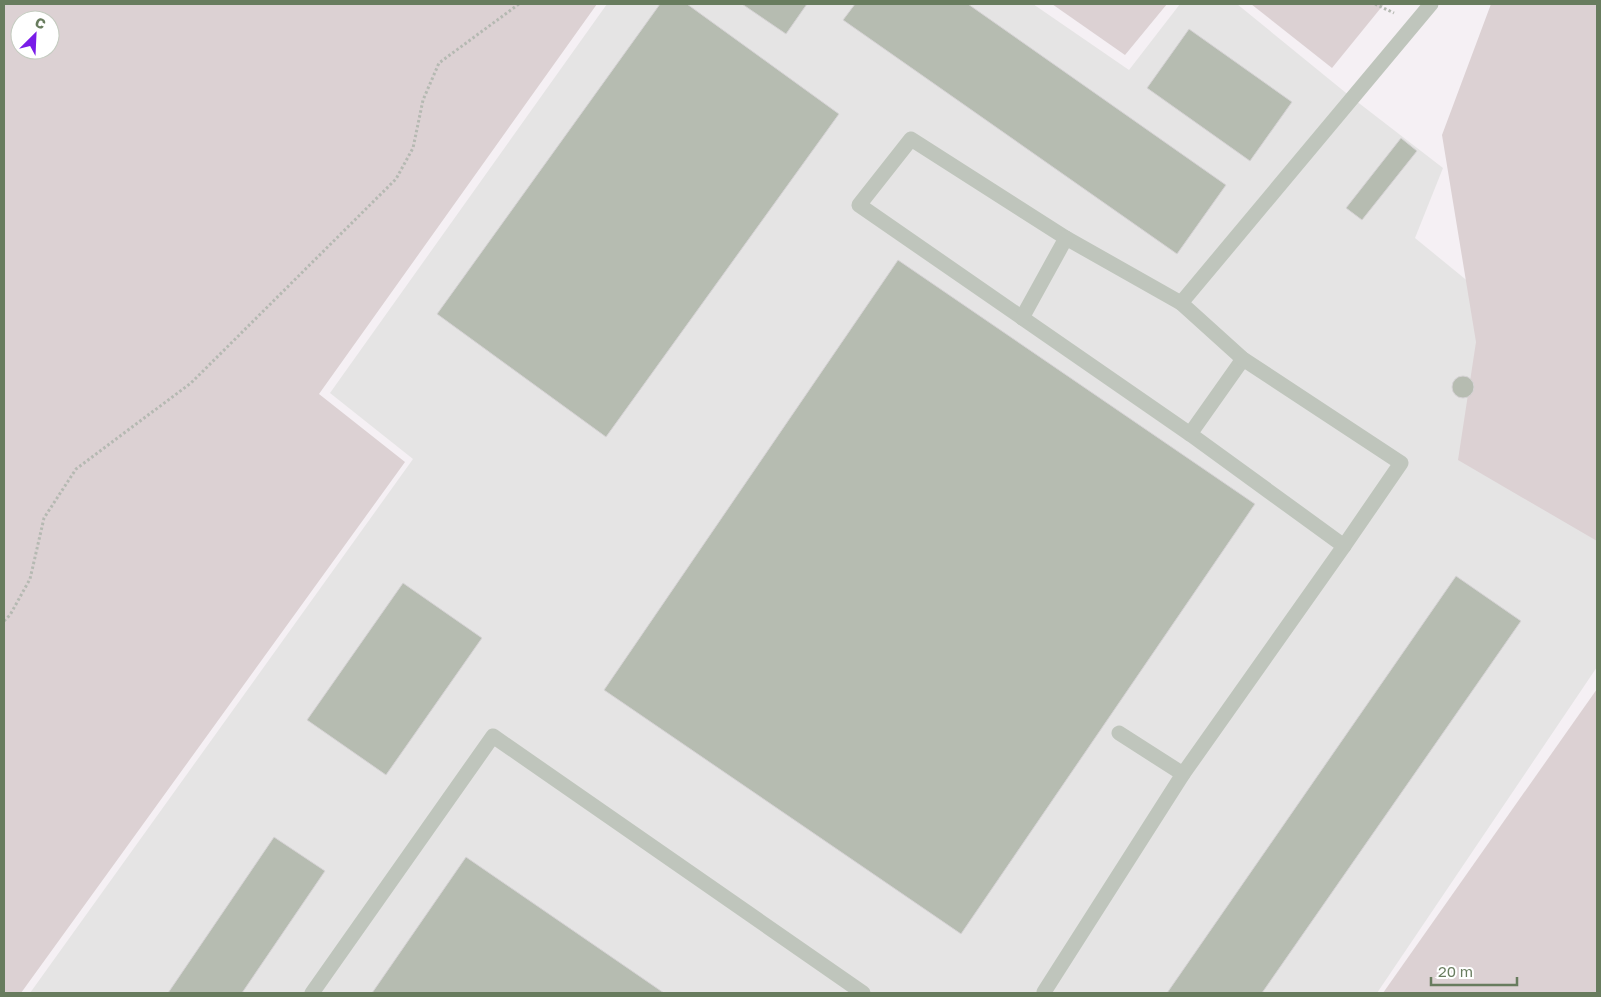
<svg xmlns="http://www.w3.org/2000/svg" width="1601" height="997" viewBox="0 0 1601 997" font-family="'Golos Text',sans-serif">
  <style>
    .built { fill: #e5e4e4 }
    .green { fill: #dcd1d3; fill-rule: evenodd }
    .building { fill: #b6bcb1; stroke: #d6d3d5 }
    .lines { fill: none; stroke-linecap: round; stroke-linejoin: round }
    .path { stroke: #b5b9b2; stroke-width: 3; stroke-dasharray: 2.5 2.5; stroke-linecap: butt }
    .lane { stroke: #bfc5bc; stroke-width: 15 }
  </style>
  <rect width="100%" height="100%" fill="#f5f0f4"/>
  <path class="built" d="M607 4H1033L1129 70 1180 4H1237L1351 97 1443 168 1415 238 1597 387V667L1377 993H30L413 459 330 393Z"/>
  <g class="green">
    <path d="M4 4H597L319 394 405 462 21 993H4ZM20 20H50V50H20Z"/>
    <path d="M1052 4H1167L1125 55Z"/>
    <path d="M1251 4H1384L1332 68Z"/>
    <path d="M1491 4H1597V541L1458 460 1476 342 1442 135Z"/>
    <path d="M1597 689V993H1383Z"/>
  </g>
  <g class="building">
    <path d="M660 4H687L839 114 606 437 437 314Z"/>
    <path d="M742 4H807L786 34Z"/>
    <path d="M855 4H968L1226 185 1177 254 843 20Z"/>
    <path d="M1189 29 1292 102 1250 161 1147 88Z"/>
    <path d="M1401 138 1417 151 1362 220 1346 208Z"/>
    <path d="M898 260 1255 504 961 934 604 690Z"/>
    <circle cx="1463" cy="387" r="11"/>
    <path d="M1456 576 1521 621 1262 993H1167Z"/>
    <path d="M403 583 482 638 386 775 307 720Z"/>
    <path d="M274 837 325 871 242 993H168Z"/>
    <path d="M466 857 664 993H372Z"/>
  </g>
  <g class="lines">
    <g class="path">
      <path d="M1375 4 1394 13"/>
      <path d="M4 621 10 615 30 579 44 518 76 469 191 383 396 179 413 148 423 100 439 63 519 4"/>
    </g>
    <g class="lane">
      <path d="M1181 303 1066 238 911 139 859 205 1190 434 1344 546"/>
      <path d="M1022 318 1066 238"/>
      <path d="M1190 434 1243 359"/>
      <path d="M1119 733 1183 774"/>
      <path d="M1044 992 1183 774 1344 546 1401 463 1243 359 1181 303 1431 4"/>
      <path d="M312 993 493 736 863 993"/>
    </g>
  </g>
  <rect width="1601" height="997" fill="none" stroke="#687c5e" stroke-width="10"/>
  <g transform="translate(35 35) rotate(24)"><circle r="24" fill="#ffffff" stroke="#c3cbbf"/>
  <path d="M0-4L9 19L0 12L-9 19Z" fill="#791ce8"/>
  <text y="-8" font-size="14" font-weight="bold" text-anchor="middle" fill="#687c5e">С</text>
  </g>
  <path d="M1431 977v8h86v-8" fill="none" stroke="#687c5e" stroke-width="2.5"/>
  <text x="1438" y="977" font-size="15" fill="#687c5e" stroke="#ffffff" stroke-width="4" paint-order="stroke">20 m</text>
</svg>
